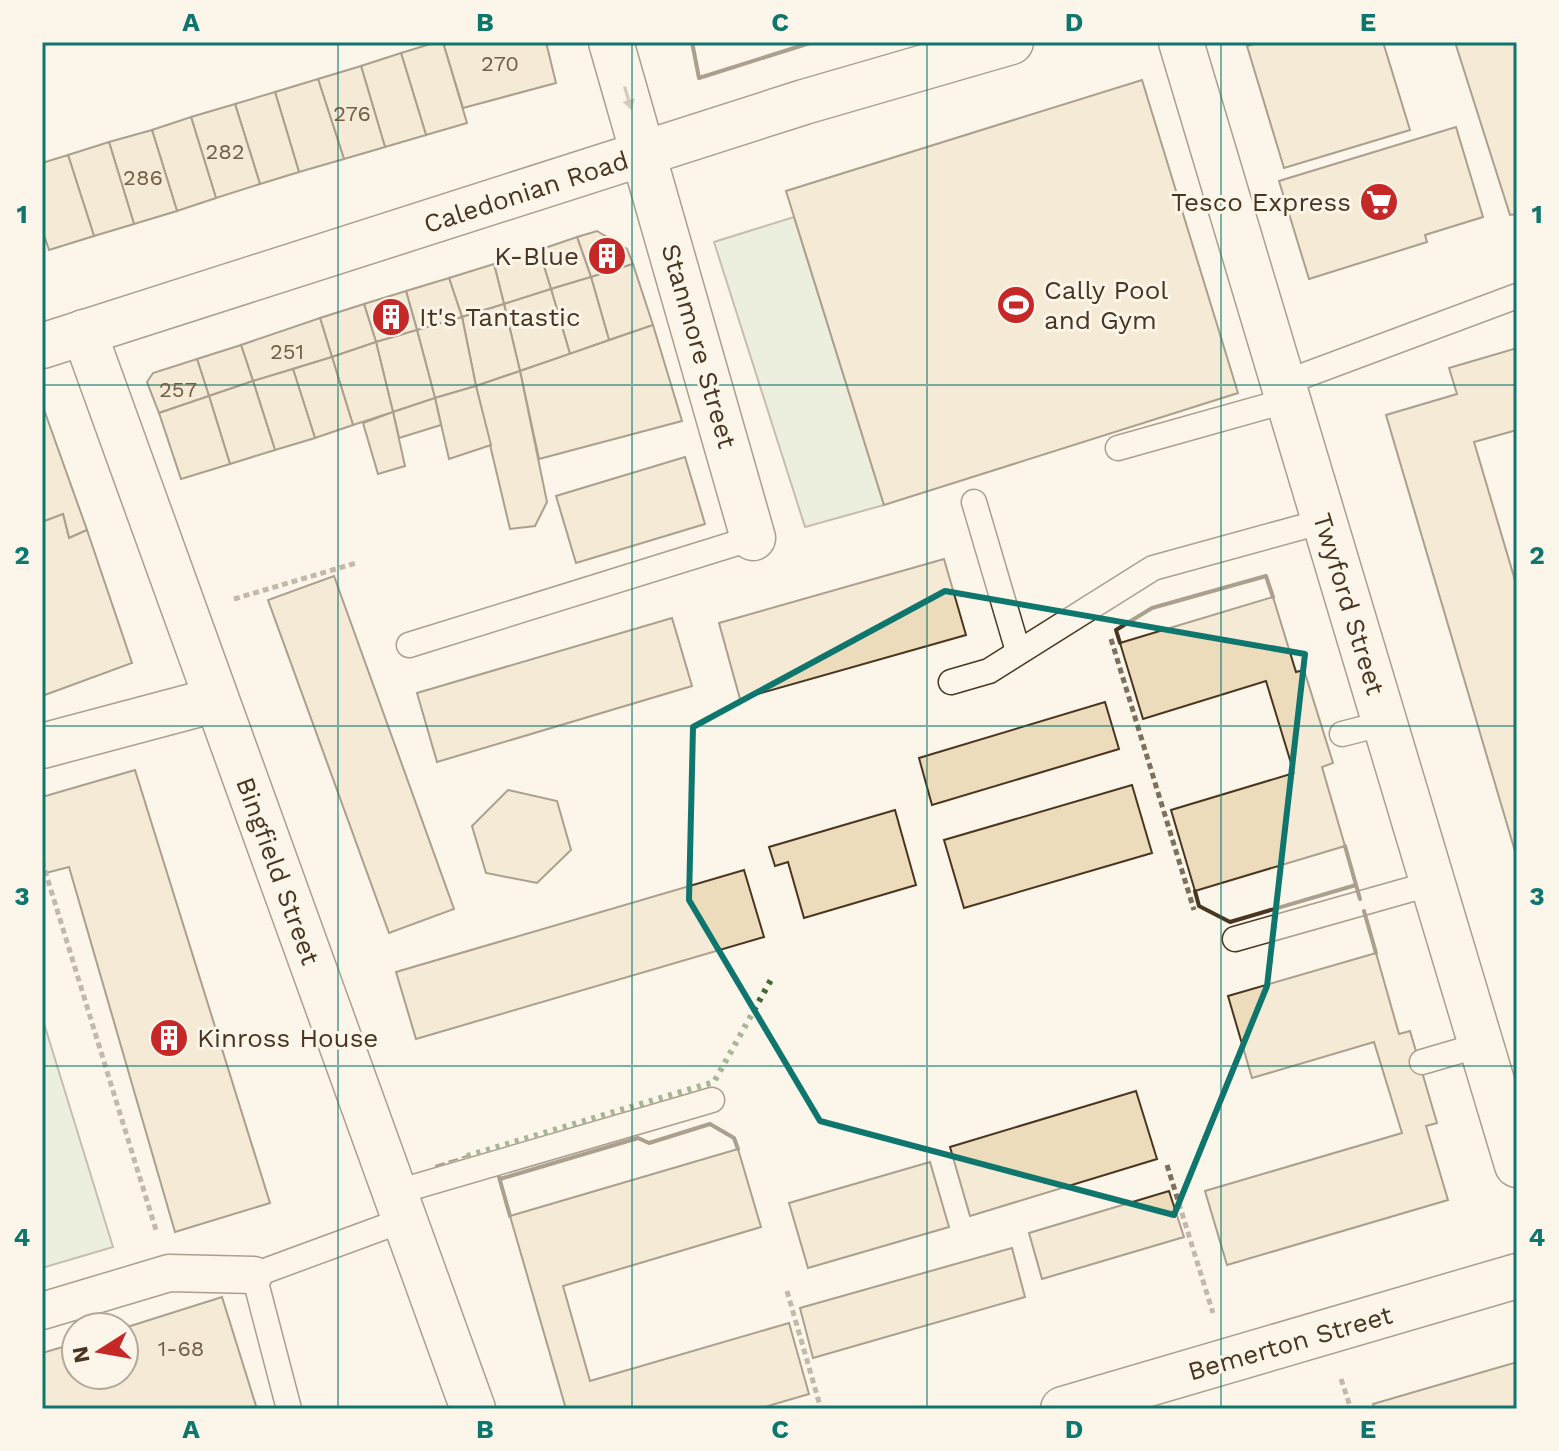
<svg xmlns="http://www.w3.org/2000/svg" width="1559" height="1451" viewBox="0 0 1559 1451" font-family="'Work Sans',sans-serif">
  <style>
    .green { fill: #dce7d0; stroke: #887966; stroke-width: 2 }
    .building { fill: #ecdcbc; stroke: #4a3520; stroke-width: 2 }
    .lines { fill: none; stroke-linecap: round; stroke-linejoin: round }
    .service-casing { stroke: #4a3520; stroke-width: 27 }
    .pedestrian-casing { stroke: #4a3520; stroke-width: 39 }
    .minor-casing { stroke: #4a3520; stroke-width: 47 }
    .primary-casing { stroke: #4a3520; stroke-width: 47 }
    .path { stroke: #7f6f5c; stroke-width: 5; stroke-dasharray: 6 4; stroke-linecap: butt }
    .service { stroke: #fbf6e9; stroke-width: 24 }
    .pedestrian { stroke: #fbf6e9; stroke-width: 36 }
    .minor { stroke: #fbf6e9; stroke-width: 44 }
    .primary { stroke: #fbf6e9; stroke-width: 44 }
    .hedge { stroke: #436837; stroke-width: 6; stroke-dasharray: 4 6; stroke-linecap: butt }
    .fence { stroke: #4a3520; stroke-width: 2; stroke-dasharray: 10 4; stroke-linecap: butt }
    .wall { stroke: #4a3520; stroke-width: 4 }
    .oneway { fill: #a29684 }
    .marked { fill: none; stroke: #0f766e; stroke-width: 6; stroke-linejoin: round }
    .grid { fill: none; stroke: #0f766e; stroke-width: 2; stroke-opacity: 0.55 }
    .labels { text-anchor: middle; stroke-width: 6; stroke-linejoin: round; paint-order: stroke }
    .number-label { font-size: 22px; fill: #725f47 }
    .street-label { font-size: 26px; fill: #4a3520; stroke: #fbf6e9 }
    .poi-label { font-size: 26px; fill: #4a3520; stroke: #fbf6e9; text-anchor: start }
    .neatline { fill: none; stroke: #0f766e; stroke-width: 3 }
    .grid-label { font-size: 26px; text-anchor: middle; font-weight: bold; fill: #0f766e }
  </style>
  <rect width="100%" height="100%" fill="#fbf6e9"/>
  <g class="green">
    <path d="M794 217 884 505 805 527 714 242Z"/>
    <path d="M42 1017 113 1247 42 1268Z"/>
  </g>
  <g class="building">
    <path d="M437 42H443L467 123 426 135 401 53Z"/>
    <path d="M443 42H546L556 83 463 108Z"/>
    <path d="M1261 42H1383L1410 130 1284 168 1247 46Z"/>
    <path d="M1455 42H1517V214L1510 215Z"/>
    <path d="M401 53 426 135 385 147 361 66Z"/>
    <path d="M361 66 385 147 344 159 318 79Z"/>
    <path d="M318 79 344 159 299 172 275 92Z"/>
    <path d="M1142 80 1238 393 884 505 786 191Z"/>
    <path d="M275 92 299 172 260 184 235 104Z"/>
    <path d="M235 104 260 184 216 198 191 117Z"/>
    <path d="M191 117 216 198 177 211 152 130Z"/>
    <path d="M1456 127 1483 217 1425 235 1427 242 1309 279 1279 181Z"/>
    <path d="M152 130 177 211 134 224 109 142Z"/>
    <path d="M109 142 134 224 94 236 68 155Z"/>
    <path d="M68 155 94 236 49 250 42 229V163Z"/>
    <path d="M597 231 627 249 633 264 591 277 577 237Z"/>
    <path d="M577 237 591 277 551 289 539 250Z"/>
    <path d="M539 250 551 289 504 304 494 264Z"/>
    <path d="M494 264 504 304 462 317 449 278Z"/>
    <path d="M633 264 653 325 609 340 591 277Z"/>
    <path d="M591 277 609 340 570 354 551 289Z"/>
    <path d="M449 278 462 317 417 330 406 291Z"/>
    <path d="M551 289 570 354 520 371 504 304Z"/>
    <path d="M406 291 417 330 376 342 364 304Z"/>
    <path d="M364 304 376 342 332 357 320 318Z"/>
    <path d="M504 304 520 371 476 386 462 317Z"/>
    <path d="M462 317 476 386 435 398 417 330Z"/>
    <path d="M320 318 332 357 253 381 241 345Z"/>
    <path d="M653 325 682 421 539 459 520 371Z"/>
    <path d="M417 330 435 398 393 412 376 342Z"/>
    <path d="M376 342 393 412 353 425 332 357Z"/>
    <path d="M241 345 253 381 209 396 197 359Z"/>
    <path d="M1517 348V430L1474 442 1517 587V858L1386 415 1457 394 1449 368Z"/>
    <path d="M332 357 353 425 315 438 293 369Z"/>
    <path d="M197 359 209 396 159 413 147 382 153 373Z"/>
    <path d="M293 369 315 438 275 450 253 381Z"/>
    <path d="M520 371 547 502 535 526 510 529 476 386Z"/>
    <path d="M253 381 275 450 230 464 209 396Z"/>
    <path d="M476 386 491 445 449 459 435 398Z"/>
    <path d="M209 396 230 464 181 479 159 413Z"/>
    <path d="M435 398 441 425 399 438 393 412Z"/>
    <path d="M42 404 87 530 69 538 63 514 42 522Z"/>
    <path d="M393 412 405 466 378 474 363 423Z"/>
    <path d="M685 457 705 524 576 563 556 496Z"/>
    <path d="M63 514 69 538 87 530 132 663 42 696V522Z"/>
    <path d="M944 559 966 635 740 699 719 623Z"/>
    <path d="M334 576 454 909 389 933 268 600Z"/>
    <path d="M1273 597 1296 672 1304 670 1333 763 1322 767 1345 846 1195 891 1171 810 1294 773 1266 681 1143 719 1120 643Z"/>
    <path d="M672 618 692 686 437 762 417 693Z"/>
    <path d="M1105 702 1119 749 932 805 919 758Z"/>
    <path d="M135 770 270 1203 175 1232 69 867 42 874V797Z"/>
    <path d="M1132 785 1152 853 964 908 944 840Z"/>
    <path d="M508 790 557 801 571 850 537 883 486 873 472 826Z"/>
    <path d="M895 810 916 885 804 918 788 862 775 866 769 847Z"/>
    <path d="M744 870 764 937 416 1039 396 972Z"/>
    <path d="M1376 953 1399 1034 1410 1031 1437 1123 1426 1126 1448 1200 1227 1265 1205 1191 1402 1133 1374 1042 1252 1078 1228 996Z"/>
    <path d="M1136 1091 1157 1159 970 1216 950 1147Z"/>
    <path d="M738 1149 761 1227 563 1286 590 1381 789 1323 809 1394 758 1409H566L510 1216Z"/>
    <path d="M930 1162 949 1227 808 1268 789 1203Z"/>
    <path d="M1169 1191 1184 1237 1042 1279 1029 1233Z"/>
    <path d="M1012 1248 1025 1297 813 1358 800 1308Z"/>
    <path d="M222 1297 257 1409H42V1353L76 1343V1375H124V1328Z"/>
    <path d="M1517 1362V1409H1374L1373 1404Z"/>
  </g>
  <g class="lines">
    <g class="service-casing">
      <g id="service">
        <path d="M1284 383 1517 296"/>
        <path d="M1118 448 1289 400"/>
        <path d="M974 502 1018 651"/>
        <path d="M409 645 753 538"/>
        <path d="M951 682 989 671 1153 568 1324 521"/>
        <path d="M1342 734 1385 723"/>
        <path d="M1235 939 1433 883"/>
        <path d="M1422 1062 1480 1045"/>
        <path d="M397 1192 712 1100"/>
        <path d="M289 1409 254 1275 406 1219"/>
      </g>
    </g>
    <g class="pedestrian-casing">
      <path id="pedestrian" d="M42 1311 169 1273 254 1275"/>
    </g>
    <g class="minor-casing">
      <g id="minor">
        <path d="M611 42 753 538"/>
        <path d="M1181 42 1517 1165"/>
        <path d="M84 332 473 1409"/>
        <path d="M42 746 215 700"/>
        <path d="M1063 1409 1517 1276"/>
      </g>
    </g>
    <g class="primary-casing">
      <path id="primary" d="M42 346 804 102 1011 42"/>
    </g>
    <g class="path">
      <path d="M234 599 356 563"/>
      <path d="M1111 639 1194 910"/>
      <path d="M42 861 156 1230"/>
      <path d="M1167 1165 1213 1313"/>
      <path d="M787 1291 821 1409"/>
      <path d="M1341 1379 1351 1409"/>
    </g>
    <use href="#service" class="service"/>
    <use href="#pedestrian" class="pedestrian"/>
    <use href="#minor" class="minor"/>
    <use href="#primary" class="primary"/>
    <path class="hedge" d="M467 1156 714 1082 772 978"/>
    <path class="fence" d="M435 1166 467 1156"/>
    <g class="wall">
      <path d="M692 42 699 78 813 42"/>
      <path d="M1120 643 1116 630 1152 608 1266 576 1273 597"/>
      <path d="M1345 846 1360 899"/>
      <path d="M1195 891 1199 906 1230 922 1356 885"/>
      <path d="M1364 911 1376 953"/>
      <path d="M499 1177 510 1216"/>
      <path d="M500 1179 638 1138 649 1143 710 1124 734 1138 738 1149"/>
    </g>
  </g>
  <defs><path id="oneway-solid" d="M-6-.8H1V-3.2L6.5 0L1 3.2V.8H-6Z" transform="scale(2)"/></defs>
  <use class="oneway" href="#oneway-solid" transform="translate(628 98) rotate(73)"/>
  <path d="M0 0H1559V1451H0ZM945 591 1305 654 1267 986 1174 1215 820 1121 689 900 693 727Z" fill="#fbf6e9" fill-opacity=".55" fill-rule="evenodd"/>
  <path class="marked" d="M945 591 1305 654 1267 986 1174 1215 820 1121 689 900 693 727Z"/>
  <path class="grid" d="M338 42V1409M632 42V1409M927 42V1409M1221 42V1409M42 385H1517M42 726H1517M42 1066H1517"/>
  <defs>
    <g id="supermarket-disc" transform="scale(2)"><circle r="9.5" fill="#c62828" stroke="#fbf6e9"/><path d="M-6-5.5h2.5l.6 2H6L4.5 2H-2.5L-4.4-4H-6ZM-1.5 3.2a1.3 1.3 0 1 0 .1 0ZM3 3.2a1.3 1.3 0 1 0 .1 0Z" fill="#fff"/></g>
    <g id="building-disc" transform="scale(2)"><circle r="9.5" fill="#c62828" stroke="#fbf6e9"/><path d="M-4-6H4V6H1V3H-1V6H-4ZM-2.5-4.3h1.7v1.8h-1.7ZM.8-4.3h1.7v1.8H.8ZM-2.5-1h1.7V.8h-1.7ZM.8-1h1.7V.8H.8Z" fill="#fff"/></g>
    <g id="stadium-disc" transform="scale(2)"><circle r="9.5" fill="#c62828" stroke="#fbf6e9"/><path d="M0-5a6.5 5 0 1 0 0 10a6.5 5 0 1 0 0-10ZM-3.5-1.8h7v3.6h-7Z" fill="#fff"/></g>
  </defs>
  <g fill-rule="evenodd">
    <use href="#supermarket-disc" x="1379" y="202"/>
    <use href="#building-disc" x="607" y="256"/>
    <use href="#stadium-disc" x="1016" y="305"/>
    <use href="#building-disc" x="391" y="317"/>
    <use href="#building-disc" x="169" y="1038"/>
  </g>
  <g class="labels">
    <g class="number-label">
      <text x="500" y="71">270</text>
      <text x="352" y="121">276</text>
      <text x="225" y="159">282</text>
      <text x="143" y="185">286</text>
      <text x="287" y="359">251</text>
      <text x="178" y="397">257</text>
      <text x="181" y="1356">1-68</text>
    </g>
    <g class="street-label">
      <text transform="translate(526 192) rotate(-18)" y="9">Caledonian Road</text>
      <text transform="translate(699 346) rotate(74)" y="9">Stanmore Street</text>
      <text transform="translate(1349 604) rotate(73)" y="9">Twyford Street</text>
      <text transform="translate(278 871) rotate(70)" y="9">Bingfield Street</text>
      <text transform="translate(1290 1343) rotate(-16)" y="9">Bemerton Street</text>
    </g>
    <g class="poi-label">
      <text x="1351" y="211" text-anchor="end">Tesco Express</text>
      <text x="579" y="265" text-anchor="end">K-Blue</text>
      <text x="1044" y="299">Cally Pool<tspan x="1044" dy="30">and Gym</tspan></text>
      <text x="419" y="326">It's Tantastic</text>
      <text x="197" y="1047">Kinross House</text>
    </g>
  </g>
  <rect width="1559" height="1451" fill="none" stroke="#fbf6e9" stroke-width="88"/>
  <g transform="translate(100 1351) rotate(259)"><circle r="38" fill="#fbf6e9" stroke="#b4a999" stroke-width="2"/>
  <path d="M0-6L14 30L0 20L-14 30Z" fill="#c62828"/>
  <text y="-12" font-size="22" font-weight="bold" text-anchor="middle" fill="#4a3520">N</text>
  </g>
  <rect x="44" y="44" width="1471" height="1363" class="neatline"/>
  <g class="grid-label">
    <text x="191" y="31">A</text>
    <text x="485" y="31">B</text>
    <text x="780" y="31">C</text>
    <text x="1074" y="31">D</text>
    <text x="1368" y="31">E</text>
    <text x="22" y="223">1</text>
    <text x="1537" y="223">1</text>
    <text x="22" y="564">2</text>
    <text x="1537" y="564">2</text>
    <text x="22" y="905">3</text>
    <text x="1537" y="905">3</text>
    <text x="22" y="1246">4</text>
    <text x="1537" y="1246">4</text>
    <text x="191" y="1438">A</text>
    <text x="485" y="1438">B</text>
    <text x="780" y="1438">C</text>
    <text x="1074" y="1438">D</text>
    <text x="1368" y="1438">E</text>
  </g>
</svg>
